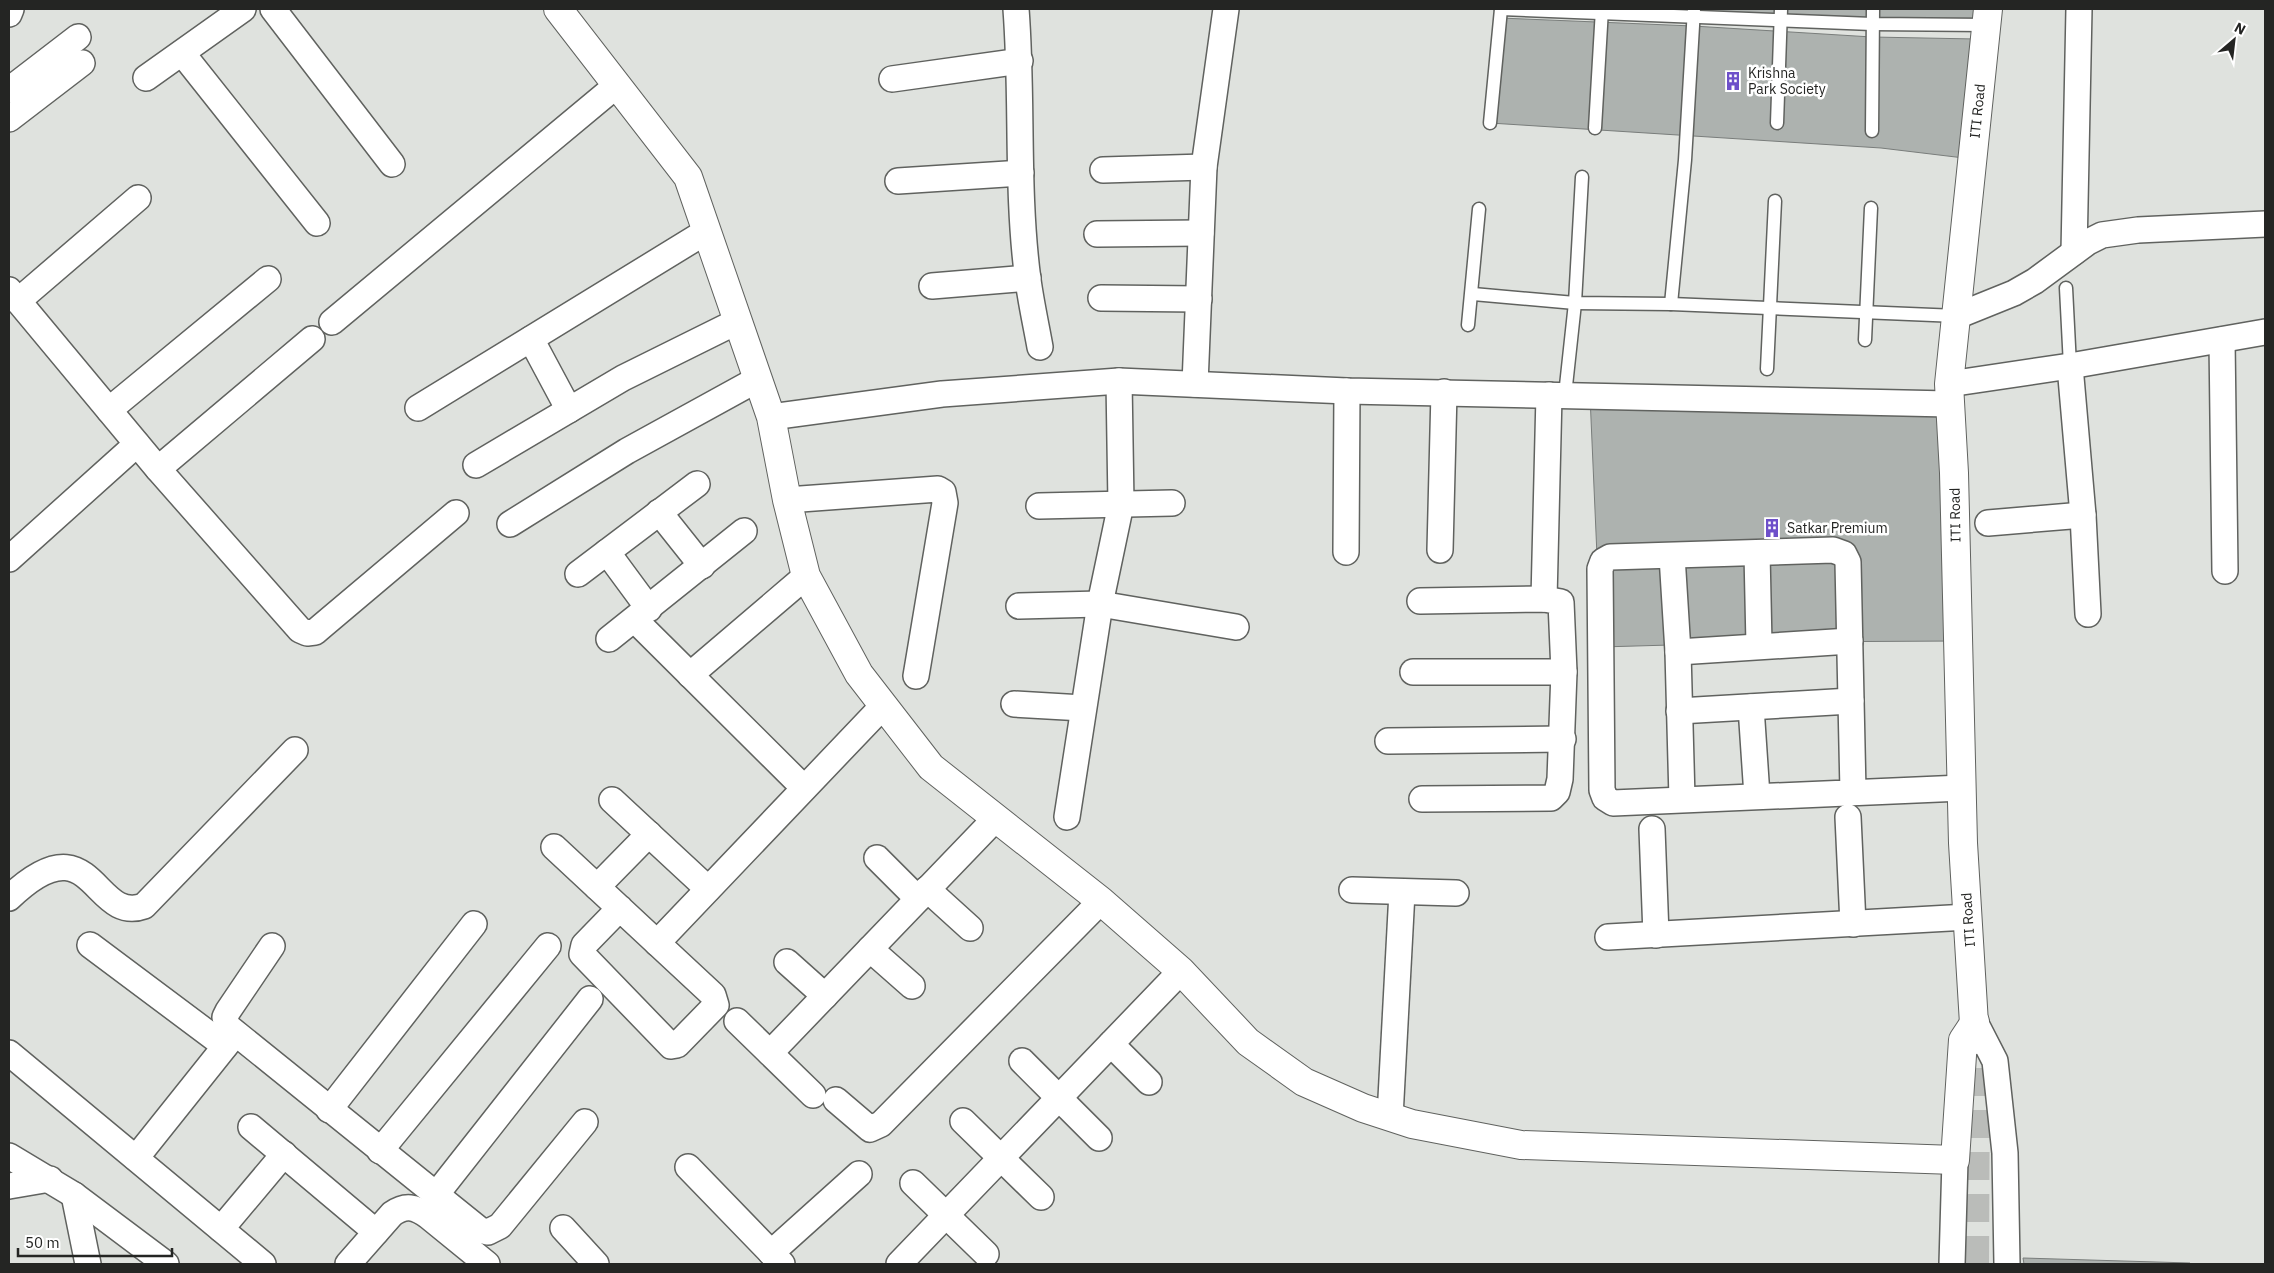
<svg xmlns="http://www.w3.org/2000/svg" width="2274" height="1273" viewBox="0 0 2274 1273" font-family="'IBM Plex Sans',sans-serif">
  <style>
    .building { fill: #adb2af; stroke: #797d7b }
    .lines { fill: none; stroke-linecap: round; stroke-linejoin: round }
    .secondary-tunnel { stroke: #babcb9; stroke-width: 28; stroke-dasharray: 28 14; stroke-linecap: butt }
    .lane-casing { stroke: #60625f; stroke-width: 15 }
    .street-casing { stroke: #60625f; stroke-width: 28 }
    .secondary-casing { stroke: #60625f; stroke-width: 30 }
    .lane { stroke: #fff; stroke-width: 12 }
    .street { stroke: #fff; stroke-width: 25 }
    .secondary { stroke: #fff; stroke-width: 28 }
    .labels { text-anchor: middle; stroke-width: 5; stroke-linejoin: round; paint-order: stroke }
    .poi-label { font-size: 14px; fill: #242523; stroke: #fff; text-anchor: start }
    .street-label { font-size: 14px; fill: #242523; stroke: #fff }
  </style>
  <rect width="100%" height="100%" fill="#dfe2de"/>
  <g class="building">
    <path d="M1660 9H1978L1977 25Z"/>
    <path d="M1500 18 1693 26 1872 37 1976 39 1964 158 1881 148 1490 123Z"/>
    <path d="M1590 396 1937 415 1958 641 1774 642 1601 647Z"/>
    <path d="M2023 1258 2190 1263 2191 1264H2024Z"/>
  </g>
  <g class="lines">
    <path class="secondary-tunnel" d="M1975 1264 1976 1060"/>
    <g class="lane-casing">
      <g id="lane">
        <path d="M1501 9 1872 24 1986 25"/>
        <path d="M1490 123 1501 9"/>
        <path d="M1777 123 1781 9"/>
        <path d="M1595 128 1602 9"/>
        <path d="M1872 131 1873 9"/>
        <path d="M2066 288 2070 366"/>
        <path d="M1473 294 1575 303 1671 304 1957 316"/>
        <path d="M1671 304 1685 160 1694 9"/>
        <path d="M1468 325 1479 209"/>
        <path d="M1865 340 1871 208"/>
        <path d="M1767 369 1775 201"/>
        <path d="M1565 395 1575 303 1582 177"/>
      </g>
    </g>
    <g class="street-casing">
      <g id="street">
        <path d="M273 9 392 164"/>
        <path d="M1016 9C1023 99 1016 190 1028 280 1031 302 1036 325 1040 347"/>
        <path d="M9 14 11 9"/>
        <path d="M182 53 317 223"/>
        <path d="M146 78 243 9"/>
        <path d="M892 79 1020 61"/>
        <path d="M9 90 78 37"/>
        <path d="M9 119 82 63"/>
        <path d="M1103 170 1204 167"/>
        <path d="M898 181 1021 173"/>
        <path d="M1097 234 1201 233"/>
        <path d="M2074 252 2079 9"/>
        <path d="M932 286 1028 278"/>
        <path d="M9 290 158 469 300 630 307 633 315 632 322 626 456 513"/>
        <path d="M1101 298 1199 299"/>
        <path d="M18 301 138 198"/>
        <path d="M1957 316 2014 293 2035 281 2088 242 2102 235 2138 230 2265 224"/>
        <path d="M332 322 617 85"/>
        <path d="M531 339 569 410"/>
        <path d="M2222 340 2225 571"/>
        <path d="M2070 366 2083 515 2088 614"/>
        <path d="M1195 384 1204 167 1226 9"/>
        <path d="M1949 384 2070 366 2265 332"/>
        <path d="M418 408 707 231"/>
        <path d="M109 410 268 279"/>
        <path d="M771 417 942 394 1119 381 1347 391 1949 404"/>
        <path d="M476 465 623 378 738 321"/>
        <path d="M158 469 312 339"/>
        <path d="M787 500 938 489 943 492 945 503 916 676"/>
        <path d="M1039 506 1172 503"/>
        <path d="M659 512 702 566"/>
        <path d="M1988 523 2083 515"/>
        <path d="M510 524 627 451 758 379"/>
        <path d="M1440 550 1444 392"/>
        <path d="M607 552 649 609"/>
        <path d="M1346 552 1347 391"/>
        <path d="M1757 553 1759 645"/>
        <path d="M1672 556 1678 652 1682 799"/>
        <path d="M9 559 137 444"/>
        <path d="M578 574 697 484"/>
        <path d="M1544 599 1549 395"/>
        <path d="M1420 601 1544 599 1561 602 1564 672 1560 779 1557 792 1551 798 1422 799"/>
        <path d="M1019 606 1100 604 1236 627"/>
        <path d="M635 620 804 788"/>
        <path d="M609 639 744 531"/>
        <path d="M1678 652 1850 641"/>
        <path d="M1413 672H1564"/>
        <path d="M690 675 806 576"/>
        <path d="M1014 704 1083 708"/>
        <path d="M1751 707 1757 796"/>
        <path d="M1679 711 1851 701"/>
        <path d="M1388 741 1563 739"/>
        <path d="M1853 792 1848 562 1844 554 1833 550 1610 557 1603 561 1600 569 1602 790 1605 798 1613 803 1962 788"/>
        <path d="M612 800 708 889"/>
        <path d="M1067 817 1100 604 1121 504 1119 381"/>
        <path d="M1848 817 1853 924"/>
        <path d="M1652 829 1656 935"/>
        <path d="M554 847 713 995 716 1005 677 1045 671 1046 582 954 584 945 620 908"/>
        <path d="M877 858 918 899"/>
        <path d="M597 887 649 834"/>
        <path d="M927 889 970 928"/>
        <path d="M1352 890 1456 893"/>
        <path d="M9 898C94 817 92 925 144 906L295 750"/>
        <path d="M1608 937 1968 917"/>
        <path d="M657 943 883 706"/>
        <path d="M90 945 225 1046"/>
        <path d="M272 946 228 1011 225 1017 227 1026 480 1230 488 1232 500 1226 585 1122"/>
        <path d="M870 949 912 986"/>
        <path d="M787 962 825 996"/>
        <path d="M737 1021 813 1095"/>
        <path d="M1975 1022 1995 1061 2005 1153 2007 1264"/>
        <path d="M1111 1044 1149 1082"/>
        <path d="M9 1053 263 1264"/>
        <path d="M770 1053 996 818"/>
        <path d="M1022 1061 1099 1138"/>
        <path d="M836 1100 870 1129 881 1124 1101 901"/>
        <path d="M329 1110 474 924"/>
        <path d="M1390 1117 1402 892"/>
        <path d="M963 1121 1041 1197"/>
        <path d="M251 1127 376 1232"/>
        <path d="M380 1151 548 946"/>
        <path d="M9 1156 74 1195 166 1264"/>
        <path d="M136 1158 235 1034"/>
        <path d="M688 1167 782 1264"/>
        <path d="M913 1183 986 1254"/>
        <path d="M9 1186 50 1179"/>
        <path d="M74 1195 88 1264"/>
        <path d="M435 1196 590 999"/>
        <path d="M563 1228 596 1264"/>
        <path d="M221 1229 284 1154"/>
        <path d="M771 1253 859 1174"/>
        <path d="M348 1264 392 1214C406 1204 415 1207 428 1216L487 1264"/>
        <path d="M899 1264 1181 971"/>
        <path d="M1952 1264 1955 1160"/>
      </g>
    </g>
    <g class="secondary-casing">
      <g id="secondary">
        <path d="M558 9 688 177 771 417 787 500 806 576 859 674 931 767 1101 901 1181 971 1248 1042 1304 1082 1363 1108 1412 1124 1521 1145 1955 1160 1963 1040 1975 1022"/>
        <path id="s1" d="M1975 1040 1963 843 1954 473 1949 384 1988 9"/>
      </g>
    </g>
    <use href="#lane" class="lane"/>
    <use href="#street" class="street"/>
    <use href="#secondary" class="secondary"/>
  </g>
  <defs>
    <g id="building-bare" transform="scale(1.5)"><path d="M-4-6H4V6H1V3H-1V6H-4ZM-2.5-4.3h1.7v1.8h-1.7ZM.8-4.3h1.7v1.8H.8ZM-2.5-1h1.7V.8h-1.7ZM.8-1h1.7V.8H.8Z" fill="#6d4fc9" stroke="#fff" stroke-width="2.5" paint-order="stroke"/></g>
  </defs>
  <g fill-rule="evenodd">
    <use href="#building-bare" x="1733" y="81"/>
    <use href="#building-bare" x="1772" y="528"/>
  </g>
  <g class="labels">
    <g class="poi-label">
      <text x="1748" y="78">Krishna<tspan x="1748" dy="16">Park Society</tspan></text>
      <text x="1787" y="533">Satkar Premium</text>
    </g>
    <g class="street-label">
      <text dy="5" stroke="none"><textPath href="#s1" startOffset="931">ITI Road</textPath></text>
      <text transform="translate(1955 515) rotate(-91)" y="5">ITI Road</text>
      <text transform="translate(1968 920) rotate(-94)" y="5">ITI Road</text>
    </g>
  </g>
  <rect width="2274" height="1273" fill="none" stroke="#242523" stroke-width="20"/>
  <g transform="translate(2234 40) rotate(28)" stroke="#ffffff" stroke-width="4" paint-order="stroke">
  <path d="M0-4L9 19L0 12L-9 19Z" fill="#242523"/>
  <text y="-8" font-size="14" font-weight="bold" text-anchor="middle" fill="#242523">N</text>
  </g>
  <path d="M18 1248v8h154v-8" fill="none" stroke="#242523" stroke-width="2.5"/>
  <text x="25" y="1248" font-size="15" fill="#242523" stroke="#ffffff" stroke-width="4" paint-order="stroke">50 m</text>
</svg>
